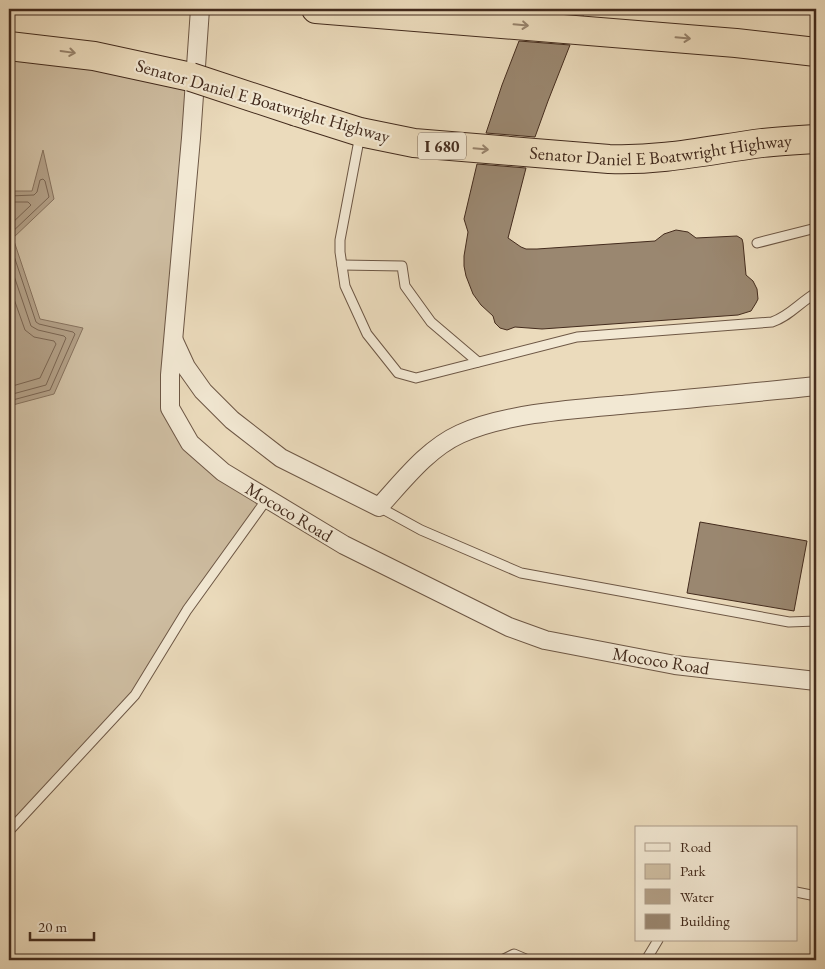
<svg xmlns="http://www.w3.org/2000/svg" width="825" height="969" viewBox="0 0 825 969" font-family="'EB Garamond',serif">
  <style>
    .green { fill: #cebda1; stroke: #88745f }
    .water { fill: #b29f86; stroke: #86715c }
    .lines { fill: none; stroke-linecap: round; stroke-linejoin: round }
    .shore { stroke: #7a6552; stroke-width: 1 }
    .building { fill: #9a8770; stroke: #432b1d }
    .service-casing { stroke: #6d5745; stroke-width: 11 }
    .minor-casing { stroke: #6d5745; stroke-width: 20 }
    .motorway-casing { stroke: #432b1d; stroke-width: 30 }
    .service { stroke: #f2e8d3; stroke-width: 9 }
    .minor { stroke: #f2e8d3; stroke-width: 18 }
    .motorway { stroke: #ebdbbc; stroke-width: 28 }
    .motorway-bridge-casing { stroke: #432b1d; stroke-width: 30; stroke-linecap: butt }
    .motorway-bridge { stroke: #ebdbbc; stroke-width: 28 }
    .oneway { stroke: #97836c }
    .labels { text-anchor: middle; stroke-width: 4.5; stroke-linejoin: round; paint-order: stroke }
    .shield { fill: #f2e8d3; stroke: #786454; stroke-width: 1 }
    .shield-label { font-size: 16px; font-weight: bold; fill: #432b1d }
    .street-label { font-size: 18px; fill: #432b1d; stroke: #f2e8d3 }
  </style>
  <rect width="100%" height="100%" fill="#ebdbbc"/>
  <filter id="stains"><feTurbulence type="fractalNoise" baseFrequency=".004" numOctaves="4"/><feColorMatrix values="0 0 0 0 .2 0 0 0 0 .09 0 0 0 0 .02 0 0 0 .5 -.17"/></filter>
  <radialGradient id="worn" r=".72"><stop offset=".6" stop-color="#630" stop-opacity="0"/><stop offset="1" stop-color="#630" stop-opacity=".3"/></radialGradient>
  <path class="green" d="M9 46 191 77 170 408 190 443 267 499 187 610 135 695 9 831Z"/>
  <path class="water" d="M43 150 54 199 13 238 40 319 83 328 54 394 9 406V191H32Z"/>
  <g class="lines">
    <g class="shore">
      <path d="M9 196 34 195 37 192 40 180 43 179 45 181 49 197 9 235"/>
      <path d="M9 202H28L31 205 9 226"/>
      <path d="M9 241 36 322 39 324 73 332 75 334 50 390 9 401"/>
      <path d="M9 261 31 326 38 330 64 336 66 338 46 385 9 395"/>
      <path d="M9 285 25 330 34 337 54 341 56 344 40 378 9 387"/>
    </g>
  </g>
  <g class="building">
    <path d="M534 9H587L584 15 533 11Z"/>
    <path d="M519 41 570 45 548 101 535 137 486 133 502 85Z"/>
    <path d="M477 164 526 168 508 238 521 247 526 249H537L655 241 664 234 676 230 688 232 696 238 737 236 742 239 743 243 746 275 753 281 757 289 758 299 756 303 751 311 738 315 542 329 515 327 507 330 500 328 495 323 493 316 481 305 473 294 466 276 464 266V256L468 232 464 219Z"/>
    <path d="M700 522 807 541 794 611 687 593Z"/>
  </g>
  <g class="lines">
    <g class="service-casing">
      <g id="service">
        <path d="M360 135 340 240V252L345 286 367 334 398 373 416 378 577 337 772 322C790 316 800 302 816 293"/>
        <path d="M757 243 816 228"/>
        <path d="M342 265 402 266 405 286 431 322 478 362"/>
        <path d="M379 507 421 530 521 573 789 622 816 621"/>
        <path d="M9 831 135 695 187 610 267 499"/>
        <path d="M796 892 816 896"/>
        <path d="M502 960 514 954 528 960"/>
        <path d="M646 960 658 940"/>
      </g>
    </g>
    <g class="minor-casing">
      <g id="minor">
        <path d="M200 9 191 138 170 375V408L190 443 223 472 344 545 509 627 545 640 675 665 816 681"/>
        <path d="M174 341 186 367 203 391 232 420 281 458 379 507C403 481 427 449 460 434 502 414 573 409 620 405 685 399 751 393 816 386"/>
      </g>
    </g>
    <g class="motorway-casing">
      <g id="motorway">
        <path d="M316 9 736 43 816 52"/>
        <path d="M9 46 94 56 191 77"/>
        <path id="s1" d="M297 112 360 132 414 143 609 159C663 161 709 150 762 143 780 141 798 140 816 139"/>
      </g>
    </g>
    <use href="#service" class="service"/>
    <use href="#minor" class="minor"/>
    <use href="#motorway" class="motorway"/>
    <g class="motorway-bridge-casing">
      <path id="motorway-bridge" d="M191 77 297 112"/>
    </g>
    <use href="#motorway-bridge" class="motorway-bridge"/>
  </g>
  <defs><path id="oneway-shaft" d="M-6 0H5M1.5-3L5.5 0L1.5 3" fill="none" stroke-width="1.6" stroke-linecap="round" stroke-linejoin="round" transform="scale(1.25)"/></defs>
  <g class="oneway">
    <use href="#oneway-shaft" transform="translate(521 25) rotate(5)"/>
    <use href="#oneway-shaft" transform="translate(683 38) rotate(5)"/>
    <use href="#oneway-shaft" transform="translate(68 52) rotate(8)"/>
    <use href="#oneway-shaft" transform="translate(481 149) rotate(5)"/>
  </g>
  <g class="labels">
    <rect class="shield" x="418" y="132.5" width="48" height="27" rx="4"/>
    <g class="shield-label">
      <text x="442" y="152">I 680</text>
    </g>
    <g class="street-label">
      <text transform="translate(263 101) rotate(16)" y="6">Senator Daniel E Boatwright Highway</text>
      <text dy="6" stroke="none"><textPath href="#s1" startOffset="369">Senator Daniel E Boatwright Highway</textPath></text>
      <text transform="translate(289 512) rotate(31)" y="6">Mococo Road</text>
      <text transform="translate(661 661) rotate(9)" y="6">Mococo Road</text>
    </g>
  </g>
  <rect width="825" height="969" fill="none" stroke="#ebdbbc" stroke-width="30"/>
  <rect x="10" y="10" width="805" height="949" fill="none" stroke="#432b1d" stroke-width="2.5"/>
  <rect x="15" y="15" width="795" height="939" fill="none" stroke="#432b1d"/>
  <rect x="635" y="826" width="162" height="115" fill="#f2e8d3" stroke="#ac9c8a"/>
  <rect x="645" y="843" width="25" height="8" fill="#f2e8d3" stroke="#ac9c8a"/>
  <text x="680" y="852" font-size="15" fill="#432b1d">Road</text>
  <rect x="645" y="864" width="25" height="15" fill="#cebda1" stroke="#ac9c8a"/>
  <text x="680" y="876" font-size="15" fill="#432b1d">Park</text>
  <rect x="645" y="889" width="25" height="15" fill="#b29f86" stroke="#ac9c8a"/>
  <text x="680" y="902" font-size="15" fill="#432b1d">Water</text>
  <rect x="645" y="914" width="25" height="15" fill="#9a8770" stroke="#ac9c8a"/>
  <text x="680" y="926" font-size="15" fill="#432b1d">Building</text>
  <path d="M30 932v8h64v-8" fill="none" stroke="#432b1d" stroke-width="2.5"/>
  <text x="38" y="932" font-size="15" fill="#432b1d" stroke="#f2e8d3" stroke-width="4" paint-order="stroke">20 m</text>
  <rect width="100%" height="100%" filter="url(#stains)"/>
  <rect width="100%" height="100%" fill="url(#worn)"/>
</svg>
